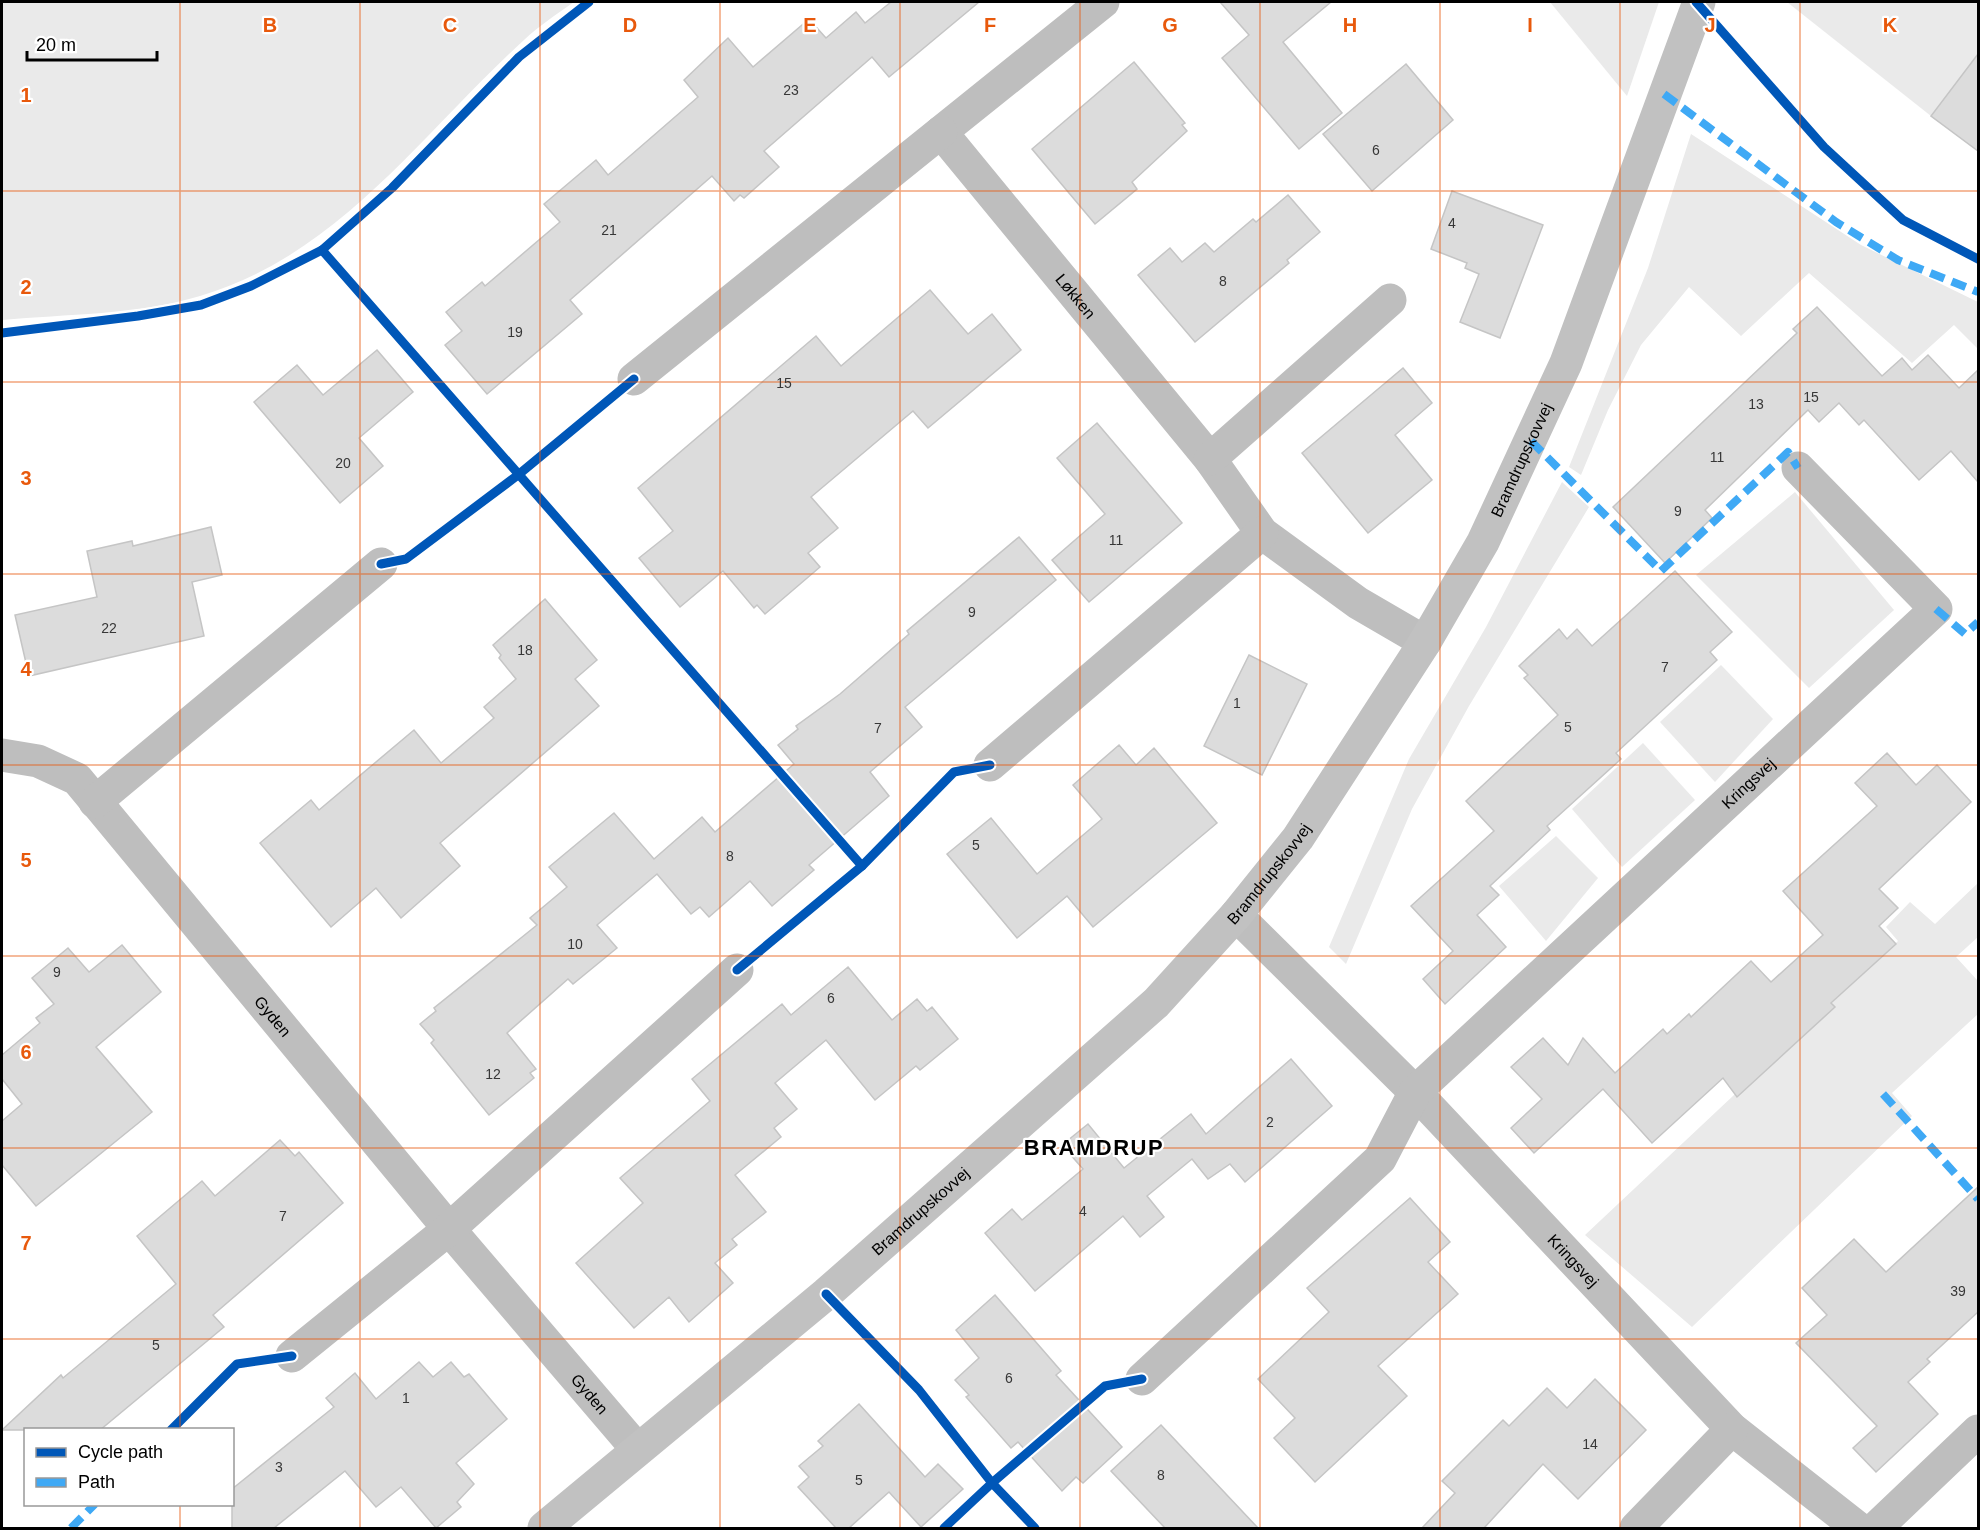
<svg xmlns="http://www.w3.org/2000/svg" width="1980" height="1530" viewBox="0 0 1980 1530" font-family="Helvetica,sans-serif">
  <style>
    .green { fill: #eaeaea }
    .building { fill: #dcdcdc; stroke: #c5c5c5; stroke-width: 1.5 }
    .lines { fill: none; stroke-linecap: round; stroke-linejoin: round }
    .street { stroke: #bebebe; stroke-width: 33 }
    .secondary { stroke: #c1c1c1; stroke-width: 33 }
    .quiet { stroke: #3fa9f5; stroke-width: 8; stroke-dasharray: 15 8; stroke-linecap: butt }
    .cycleway-casing { stroke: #fff; stroke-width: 13 }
    .cycleway { stroke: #0057b8; stroke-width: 9 }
    .grid { fill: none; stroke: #e8590c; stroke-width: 1.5; stroke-opacity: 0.55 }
    .labels { text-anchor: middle; stroke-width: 4.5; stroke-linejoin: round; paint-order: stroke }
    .number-label { font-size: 14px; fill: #373737 }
    .street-label { font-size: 16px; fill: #000; stroke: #fff }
    .district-label { font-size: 22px; font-weight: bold; letter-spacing: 1.5px; fill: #000; stroke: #fff }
    .grid-label { font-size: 20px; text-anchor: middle; font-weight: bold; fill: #e8590c; stroke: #fff; stroke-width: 4.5; stroke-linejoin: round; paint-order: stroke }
  </style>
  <rect width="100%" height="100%" fill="#fff"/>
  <g class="green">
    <path d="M2 2H574C557 14 539 26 524 40 421 134 339 255 200 296 137 315 66 314 2 320Z"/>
    <path d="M1550 2H1659L1627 96Z"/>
    <path d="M1787 2H1978V54L1931 116Z"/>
    <path d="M1691 134 1861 245 1978 302V349L1954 325 1912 363 1809 273 1741 336 1689 287 1641 345 1608 410 1581 475 1569 467 1648 268Z"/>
    <path d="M1562 482 1589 507 1469 706 1412 809 1346 964 1329 947 1409 759 1486 627Z"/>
    <path d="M1795 492 1894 610 1809 688 1696 575Z"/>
    <path d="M1721 665 1773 719 1715 782 1660 722Z"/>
    <path d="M1643 743 1695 800 1622 867 1572 809Z"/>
    <path d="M1556 836 1598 878 1546 941 1499 886Z"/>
    <path d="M1978 883V937L1956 957 1978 981V1014L1892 1093 1912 1116 1692 1327 1585 1235 1898 941 1886 927 1910 902 1935 924Z"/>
  </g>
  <g class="building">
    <path d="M891 2H979L889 77 872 57 764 151 779 167 744 198 740 195 734 201 712 176 570 300 582 314 487 394 445 345 462 331 446 312 482 282 485 286 560 222 544 204 596 160 608 175 698 97 684 80 728 38 753 67 809 19 826 38 856 12 865 23Z"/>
    <path d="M1220 2H1331L1283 42 1342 113 1299 149 1222 58 1249 35Z"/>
    <path d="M1978 54V151L1931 116Z"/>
    <path d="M1134 62 1185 123 1182 125 1187 131 1132 182 1137 189 1095 224 1032 149Z"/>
    <path d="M1406 64 1453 120 1372 191 1323 134Z"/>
    <path d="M1452 191 1543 225 1500 338 1460 322 1479 274 1465 268 1467 263 1431 249Z"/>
    <path d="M1288 195 1320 232 1287 260 1289 263 1195 342 1138 275 1170 248 1182 262 1205 243 1214 252 1253 219 1256 222Z"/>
    <path d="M930 290 968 334 992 314 1021 350 928 428 913 411 811 497 838 528 808 553 820 567 765 614 757 605 754 608 723 571 680 607 639 558 673 531 638 488 816 336 841 366Z"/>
    <path d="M1817 307 1882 376 1902 358 1912 370 1928 355 1959 388 1978 370V482L1951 451 1919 480 1864 420 1859 425 1839 403 1819 422 1808 410 1705 510 1712 518 1665 563 1613 507 1797 333 1793 329Z"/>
    <path d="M377 350 413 392 359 438 383 466 340 503 254 402 297 365 323 395Z"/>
    <path d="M1403 368 1432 403 1395 435 1432 480 1368 533 1302 453Z"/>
    <path d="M1097 423 1182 523 1089 602 1052 560 1105 514 1057 458Z"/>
    <path d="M211 527 222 575 192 582 204 636 29 676 15 615 97 597 87 551 132 541 133 546Z"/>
    <path d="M1019 537 1056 580 905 707 922 727 870 772 889 796 809 865 814 870 772 906 750 881 709 917 700 907 691 914 657 874 597 925 617 948 573 984 568 979 507 1033 536 1069 530 1073 534 1078 489 1115 431 1043 434 1040 420 1024 436 1011 434 1008 537 925 530 918 567 887 549 867 614 813 654 859 702 817 715 832 794 764 778 745 798 729 796 726 840 694 909 634 907 631Z"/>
    <path d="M1675 571 1732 632 1710 652 1717 660 1616 753 1621 759 1547 826 1550 830 1490 886 1499 895 1477 915 1506 947 1445 1004 1423 979 1453 951 1411 906 1494 831 1466 801 1558 715 1524 678 1528 675 1519 666 1559 629 1567 639 1577 629 1592 646Z"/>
    <path d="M545 599 597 660 575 679 599 706 440 843 460 866 401 918 376 888 331 927 260 843 311 800 319 810 414 730 441 763 494 718 484 707 516 679 499 658 501 655 493 645Z"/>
    <path d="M1249 655 1307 684 1262 775 1204 746Z"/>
    <path d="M1119 745 1136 765 1154 748 1217 823 1093 927 1067 896 1017 938 947 854 991 818 1037 874 1102 819 1073 785Z"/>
    <path d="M1887 753 1916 785 1937 765 1971 802 1879 889 1898 908 1879 926 1896 944 1831 1003 1835 1007 1737 1097 1723 1078 1652 1143 1603 1089 1534 1153 1511 1128 1542 1099 1511 1067 1543 1038 1568 1065 1583 1038 1615 1073 1663 1029 1667 1034 1689 1014 1691 1017 1751 961 1771 982 1823 935 1783 891 1877 806 1855 783Z"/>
    <path d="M122 945 161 992 96 1047 152 1112 36 1206 2 1165V1121L22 1104 2 1079V1055L40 1023 36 1018 54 1004 32 978 68 948 89 972Z"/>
    <path d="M848 967 892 1020 917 999 927 1011 932 1007 958 1039 920 1070 916 1066 875 1100 826 1040 775 1083 797 1109 774 1128 781 1137 735 1175 766 1212 732 1239 737 1245 715 1263 733 1283 689 1322 669 1297 634 1328 576 1263 643 1203 620 1178 710 1101 692 1079 782 1004 791 1015Z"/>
    <path d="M1291 1059 1332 1106 1245 1182 1230 1164 1208 1179 1192 1159 1147 1196 1164 1217 1140 1237 1123 1216 1035 1291 985 1233 1012 1209 1022 1220 1083 1169 1062 1145 1088 1124 1124 1168 1191 1114 1206 1134Z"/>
    <path d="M280 1140 295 1156 299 1152 343 1203 213 1315 224 1327 100 1430H2L61 1375 63 1378 176 1284 137 1236 202 1181 215 1196Z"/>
    <path d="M1978 1187V1312L1927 1359 1930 1362 1908 1382 1938 1414 1876 1472 1853 1448 1877 1426 1796 1343 1827 1315 1802 1288 1854 1239 1886 1272Z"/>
    <path d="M1410 1198 1450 1242 1428 1262 1458 1294 1378 1366 1407 1396 1315 1482 1274 1438 1295 1418 1258 1379 1329 1312 1307 1288Z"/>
    <path d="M995 1295 1061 1371 1056 1375 1122 1447 1083 1483 1076 1477 1062 1491 1018 1442 1011 1448 966 1397 969 1395 955 1380 979 1358 956 1330Z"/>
    <path d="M419 1362 433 1377 451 1362 464 1377 469 1374 507 1419 456 1463 474 1484 457 1502 461 1507 436 1528 401 1487 376 1507 345 1471 274 1528H232V1489L334 1407 326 1398 355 1373 376 1399Z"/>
    <path d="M1595 1379 1646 1430 1578 1499 1543 1464 1484 1528H1422L1455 1493 1442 1481 1503 1420 1509 1426 1547 1388 1567 1408Z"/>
    <path d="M859 1404 925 1477 938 1464 963 1489 921 1527 889 1492 849 1528H836L798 1487 809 1477 799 1466 823 1446 818 1441Z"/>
    <path d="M1161 1425 1258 1528H1165L1111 1471Z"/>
  </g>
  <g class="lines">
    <g class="street">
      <path id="s1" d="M1103 2 941 132 1210 459 1262 533 1358 603 1425 642"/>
      <path d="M634 379 941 132"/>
      <path d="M1210 459 1390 300"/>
      <path id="s2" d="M2 755 38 761 77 779 449 1229 637 1449"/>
      <path d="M990 765 1262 533"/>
      <path d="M95 802 381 564"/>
      <path id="s3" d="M1236 915 1415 1092 1732 1429 1858 1528"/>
      <path d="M292 1356 449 1229 737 970"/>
      <path id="s4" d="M1142 1379 1380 1159 1415 1092 1936 609 1798 468"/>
      <path d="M1636 1528 1732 1429"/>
      <path d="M1876 1528 1978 1431"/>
    </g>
    <path class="secondary" id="s5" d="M544 1528 826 1294 1156 1003 1236 915 1298 838 1425 642 1483 542 1566 363 1699 2"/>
    <g class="quiet">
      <path d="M1664 94 1836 222 1898 260 1978 292"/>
      <path d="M1531 441 1661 571 1788 452 1798 468"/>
      <path d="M1936 609 1965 634 1978 622"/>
      <path d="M1883 1094 1978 1199"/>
      <path d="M71 1528 95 1504"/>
    </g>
    <g class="cycleway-casing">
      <g id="cycleway">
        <path d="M1696 2 1824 147 1903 220 1978 259"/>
        <path d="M322 250 862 866 954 772 990 765"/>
        <path d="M2 333 138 316 201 305 251 286 322 250 392 188 519 57 589 2"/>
        <path d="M381 564 406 559 518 475 634 379"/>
        <path d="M737 970 862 866"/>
        <path d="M826 1294 919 1390 992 1483 1035 1528"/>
        <path d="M171 1430 237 1364 292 1356"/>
        <path d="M944 1528 992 1483 1105 1386 1142 1379"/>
      </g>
    </g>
    <use href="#cycleway" class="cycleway"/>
  </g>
  <path class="grid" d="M180 2V1430M360 2V1528M540 2V1528M720 2V1528M900 2V1528M1080 2V1528M1260 2V1528M1440 2V1528M1620 2V1528M1800 2V1528M2 191H1978M2 382H1978M2 574H1978M2 765H1978M2 956H1978M2 1148H1978M2 1339H1978M180 1504V1528"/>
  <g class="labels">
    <g class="number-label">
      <text x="791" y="95">23</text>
      <text x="1376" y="155">6</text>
      <text x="1452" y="228">4</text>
      <text x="609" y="235">21</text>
      <text x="1223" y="286">8</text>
      <text x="515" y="337">19</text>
      <text x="784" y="388">15</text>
      <text x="1811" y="402">15</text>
      <text x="1756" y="409">13</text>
      <text x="1717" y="462">11</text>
      <text x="343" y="468">20</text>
      <text x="1678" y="516">9</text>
      <text x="1116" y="545">11</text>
      <text x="972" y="617">9</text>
      <text x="109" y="633">22</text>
      <text x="525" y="655">18</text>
      <text x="1665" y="672">7</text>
      <text x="1237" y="708">1</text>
      <text x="1568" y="732">5</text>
      <text x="878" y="733">7</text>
      <text x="976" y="850">5</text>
      <text x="730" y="861">8</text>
      <text x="575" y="949">10</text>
      <text x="57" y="977">9</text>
      <text x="831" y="1003">6</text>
      <text x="493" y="1079">12</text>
      <text x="1270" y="1127">2</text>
      <text x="1083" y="1216">4</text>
      <text x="283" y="1221">7</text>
      <text x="1958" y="1296">39</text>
      <text x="156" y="1350">5</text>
      <text x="1009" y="1383">6</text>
      <text x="406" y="1403">1</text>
      <text x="1590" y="1449">14</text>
      <text x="279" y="1472">3</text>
      <text x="1161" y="1480">8</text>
      <text x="859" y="1485">5</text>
    </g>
    <g class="street-label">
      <text dy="6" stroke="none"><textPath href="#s1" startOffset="420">Løkken</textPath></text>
      <text dy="6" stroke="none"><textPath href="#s5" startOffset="1464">Bramdrupskovvej</textPath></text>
      <text dy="6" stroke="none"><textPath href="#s4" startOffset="854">Kringsvej</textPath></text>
      <text dy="6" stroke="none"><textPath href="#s5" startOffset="978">Bramdrupskovvej</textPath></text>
      <text dy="6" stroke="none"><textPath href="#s2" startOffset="387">Gyden</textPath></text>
      <text dy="6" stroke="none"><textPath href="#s5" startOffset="492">Bramdrupskovvej</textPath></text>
      <text dy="6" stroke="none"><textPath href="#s3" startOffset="483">Kringsvej</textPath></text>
      <text dy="6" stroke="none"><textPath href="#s2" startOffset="880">Gyden</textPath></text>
    </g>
    <g class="district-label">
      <text x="1094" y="1155">BRAMDRUP</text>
    </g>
  </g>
  <g class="grid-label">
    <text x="270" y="32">B</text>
    <text x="450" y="32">C</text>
    <text x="630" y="32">D</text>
    <text x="810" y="32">E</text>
    <text x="990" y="32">F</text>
    <text x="1170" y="32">G</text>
    <text x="1350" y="32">H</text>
    <text x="1530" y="32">I</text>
    <text x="1710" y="32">J</text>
    <text x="1890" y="32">K</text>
    <text x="26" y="102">1</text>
    <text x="26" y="294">2</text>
    <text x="26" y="485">3</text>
    <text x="26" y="676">4</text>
    <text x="26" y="867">5</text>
    <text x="26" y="1059">6</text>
    <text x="26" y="1250">7</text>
  </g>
  <rect width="1980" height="1530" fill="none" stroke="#000000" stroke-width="6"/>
  <rect x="24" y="1428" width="210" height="78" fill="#ffffff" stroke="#999999" stroke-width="1.5"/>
  <rect x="36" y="1448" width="30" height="9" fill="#0057b8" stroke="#999999" stroke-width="1.5"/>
  <text x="78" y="1458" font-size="18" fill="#000000">Cycle path</text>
  <rect x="36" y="1478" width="30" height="9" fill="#3fa9f5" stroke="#999999" stroke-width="1.5"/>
  <text x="78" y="1488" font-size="18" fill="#000000">Path</text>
  <path d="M27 51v9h130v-9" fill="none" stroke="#000000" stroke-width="3"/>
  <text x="36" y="51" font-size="18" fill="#000000" stroke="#ffffff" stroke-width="4.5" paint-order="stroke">20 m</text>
</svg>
